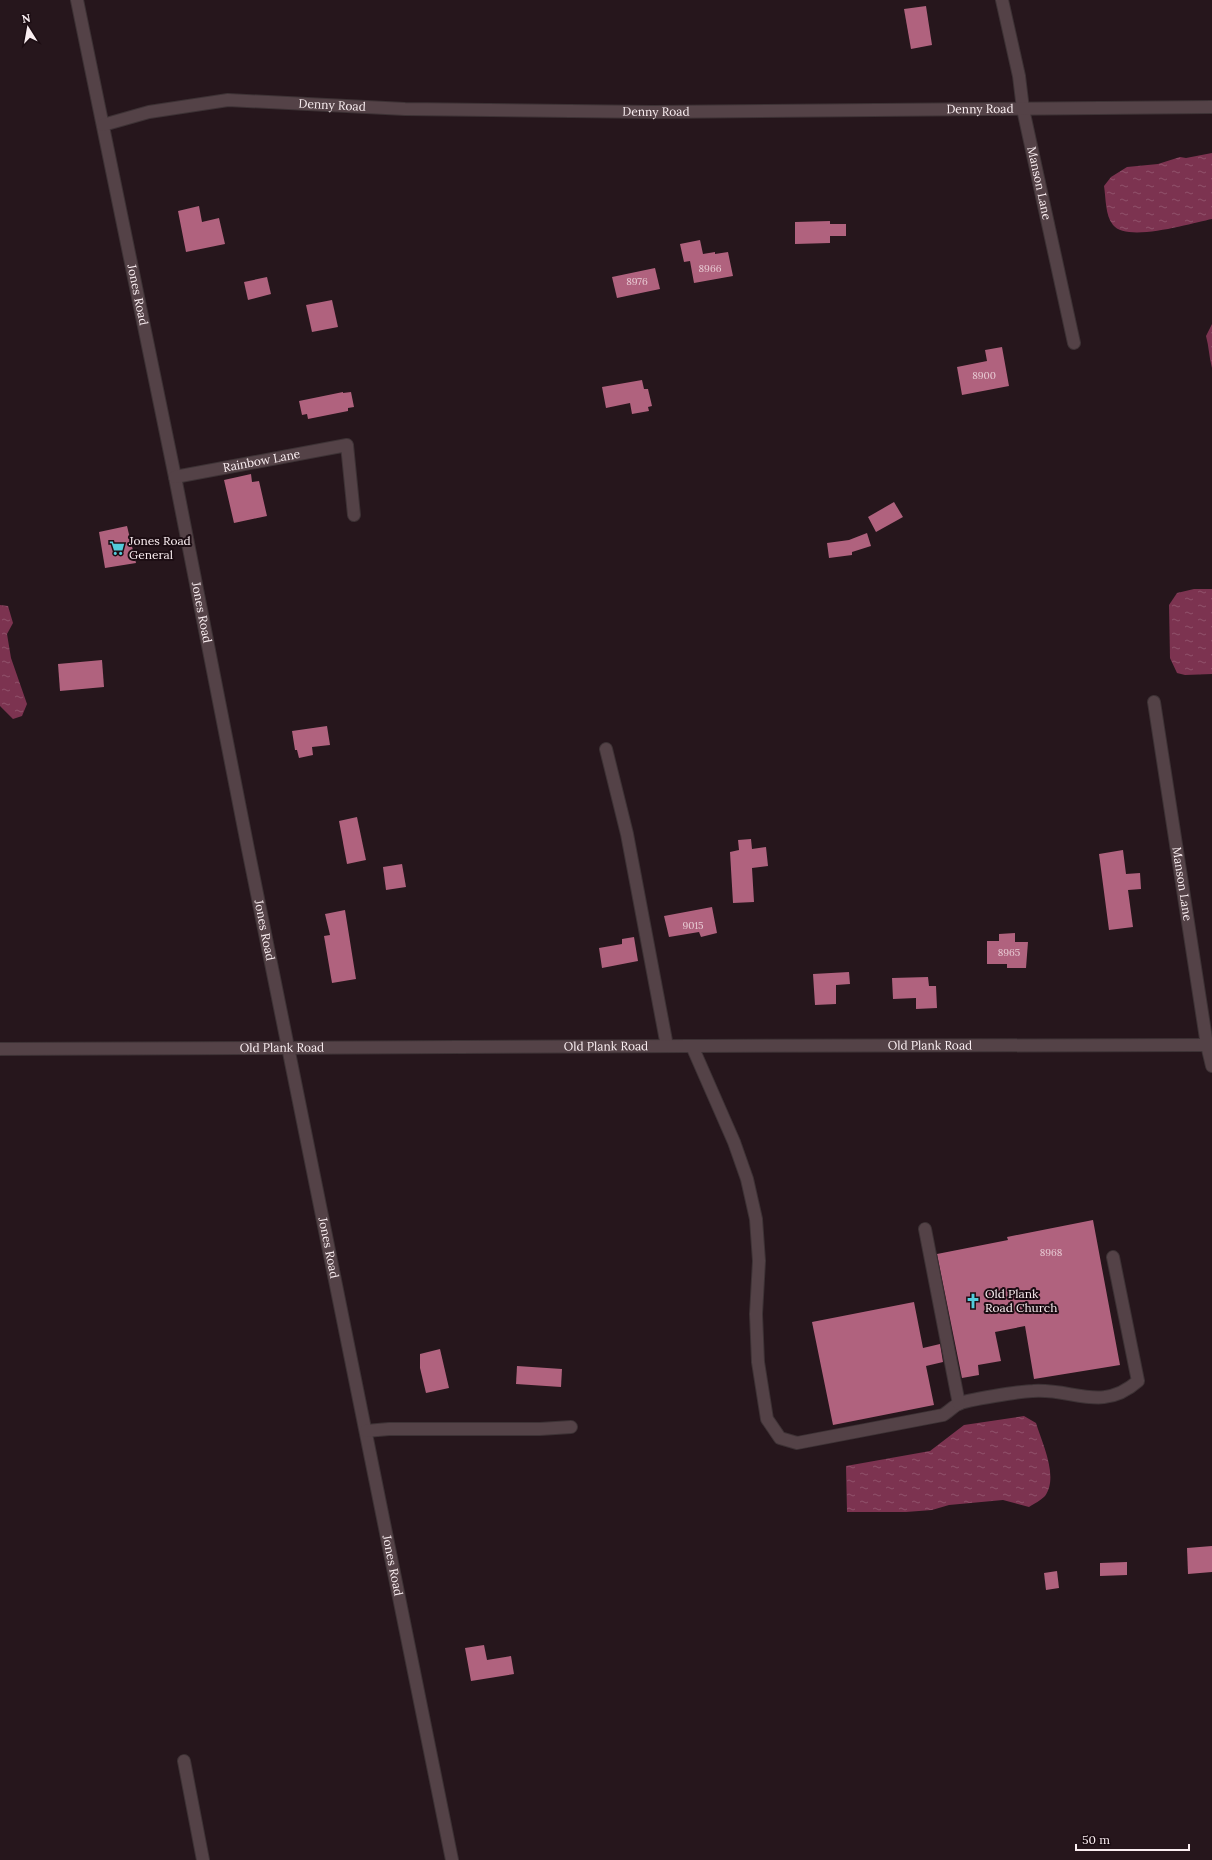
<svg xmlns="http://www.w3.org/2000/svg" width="1212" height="1860" viewBox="0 0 1212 1860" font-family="Lora,serif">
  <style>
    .water { fill: url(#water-ripples) }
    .building { fill: #b0627e }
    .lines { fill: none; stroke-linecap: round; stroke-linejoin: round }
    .minor-casing { stroke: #3d3235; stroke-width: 14 }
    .minor { stroke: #544247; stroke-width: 12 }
    .labels { text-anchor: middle; stroke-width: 4; stroke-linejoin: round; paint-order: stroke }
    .number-label { font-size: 10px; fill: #e8cbd4 }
    .street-label { font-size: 12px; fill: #faeef1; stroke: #1c0d13 }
    .poi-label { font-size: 12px; fill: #faeef1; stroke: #1c0d13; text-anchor: start }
  </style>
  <defs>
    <pattern id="water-ripples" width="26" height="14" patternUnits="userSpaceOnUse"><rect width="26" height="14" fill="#7c3350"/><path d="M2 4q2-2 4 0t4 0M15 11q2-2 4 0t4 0" fill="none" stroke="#90516a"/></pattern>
  </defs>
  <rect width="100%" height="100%" fill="#26161c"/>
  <g class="water">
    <path d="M1212 153V219C1192 223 1127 243 1113 225 1105 215 1106 198 1104 186L1111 177 1127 167 1158 164 1180 157 1186 158Z"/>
    <path d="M1212 324V368C1209 357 1209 347 1206 336Z"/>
    <path d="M1194 589H1212V674L1185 675 1177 673 1170 658 1169 605 1177 593Z"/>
    <path d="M0 605 8 606 13 623 7 634 11 658 27 704 22 716 13 719 0 706Z"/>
    <path d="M1024 1416 1036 1423C1042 1443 1059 1477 1045 1496 1041 1500 1034 1504 1029 1507L1003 1500 949 1505 932 1510 906 1512H847L846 1466 930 1451 964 1425Z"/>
  </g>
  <g class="building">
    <path d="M926 6 932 45 911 49 904 9Z"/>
    <path d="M199 206 202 222 219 218 225 244 186 252 178 211Z"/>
    <path d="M830 221V224H846V236H830V243L795 244V222Z"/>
    <path d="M700 240 703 254 715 252V254L728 252 733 276 694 283 690 261 684 262 680 244Z"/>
    <path d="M655 268 660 289 617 298 612 277Z"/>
    <path d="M267 277 271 294 248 300 244 282Z"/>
    <path d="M332 300 338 327 312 332 306 305Z"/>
    <path d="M1002 347 1009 386 962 395 957 367 987 361 985 350Z"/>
    <path d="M642 380 644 389H648L652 406 648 407 649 411 632 414 630 403 606 408 602 387Z"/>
    <path d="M343 392V393L351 392 354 407 348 408V411L308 419 307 414 302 415 299 401Z"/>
    <path d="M251 474 252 482 259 481 267 516 234 523 224 480Z"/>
    <path d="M894 502 903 517 876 532 868 517Z"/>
    <path d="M127 526 136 563 105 568 99 532Z"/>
    <path d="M867 533 871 546 852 552V555L829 558 827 543 849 540Z"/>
    <path d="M102 660 104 687 60 691 58 664Z"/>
    <path d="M327 726 330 745 312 747 313 755 299 758 297 750H295L292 731Z"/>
    <path d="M357 817 366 860 347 864 339 821Z"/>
    <path d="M751 839 752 849 766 847 768 866 752 868 754 902 733 903 730 852 739 850 738 840Z"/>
    <path d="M1123 850 1126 874 1140 873 1141 889 1128 890 1133 927 1109 930 1099 854Z"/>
    <path d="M402 864 406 887 386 890 383 867Z"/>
    <path d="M712 907 717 933 701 937 699 932 669 937 664 916Z"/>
    <path d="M345 910 356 979 332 983 324 936 330 935 325 914Z"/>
    <path d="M1015 933V942H1028L1026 968H1007V964H987V941H999V934Z"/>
    <path d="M634 937 638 961 602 968 599 948 622 944V939Z"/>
    <path d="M849 972 850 984 836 985V1004L815 1005 813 974Z"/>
    <path d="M928 977 929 986H936L937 1008 916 1009V998L893 999 892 978Z"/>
    <path d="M1093 1220 1120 1365 1034 1379 1025 1326 995 1332 1001 1361 978 1365 979 1375 962 1378 937 1254 1008 1240 1007 1237Z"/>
    <path d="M914 1302 923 1348 940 1344 943 1362 926 1366 934 1405 833 1425 812 1322Z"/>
    <path d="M440 1349 449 1388 426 1393 420 1368V1354Z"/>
    <path d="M517 1366 562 1369 561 1387 516 1384Z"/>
    <path d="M1212 1546V1572L1188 1574 1187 1548Z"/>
    <path d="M1127 1562V1575L1100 1576V1563Z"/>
    <path d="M1057 1571 1059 1588 1046 1590 1044 1573Z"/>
    <path d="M484 1645 487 1660 511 1656 514 1674 471 1681 465 1648Z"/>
  </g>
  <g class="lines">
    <g class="minor-casing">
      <g id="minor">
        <path id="s1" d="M77 0 175 477 248 849 452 1860"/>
        <path id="s2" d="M1002 0 1019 76 1023 109 1074 343"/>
        <path id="s3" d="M103 125 149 112 228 100 405 109 653 112 1212 107"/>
        <path id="s4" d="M175 477 347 445 354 515"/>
        <path id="s5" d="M1154 702 1207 1045 1212 1066"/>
        <path d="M606 749 627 834 667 1046"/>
        <path d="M692 1046 734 1142 747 1179 756 1219 759 1261 756 1314 758 1362 767 1419 780 1438 797 1443 943 1415C948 1412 953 1407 958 1404 966 1400 1022 1391 1033 1391 1073 1388 1102 1413 1138 1381L1113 1257"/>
        <path id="s6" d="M0 1049 692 1046 1212 1045"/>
        <path d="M925 1229 959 1404"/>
        <path d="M366 1431 389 1429H540L571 1427"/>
        <path d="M184 1761 203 1860"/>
      </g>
    </g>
    <use href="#minor" class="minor"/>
  </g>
  <defs>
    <g id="supermarket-bare" transform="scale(1.2)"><path d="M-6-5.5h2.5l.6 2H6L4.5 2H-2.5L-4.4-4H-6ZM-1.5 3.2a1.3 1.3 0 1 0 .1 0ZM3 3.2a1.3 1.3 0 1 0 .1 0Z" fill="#53cbdb" stroke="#1c0d13" stroke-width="2.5" paint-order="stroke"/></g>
    <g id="church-bare" transform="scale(1.2)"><path d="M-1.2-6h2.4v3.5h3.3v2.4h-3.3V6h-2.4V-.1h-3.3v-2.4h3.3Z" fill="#53cbdb" stroke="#1c0d13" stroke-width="2.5" paint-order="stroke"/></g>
  </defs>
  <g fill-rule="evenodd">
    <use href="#supermarket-bare" x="117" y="548"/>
    <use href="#church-bare" x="973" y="1301"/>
  </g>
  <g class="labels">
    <g class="number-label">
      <text x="710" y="272">8966</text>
      <text x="637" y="285">8976</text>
      <text x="984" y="379">8900</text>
      <text x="693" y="929">9015</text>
      <text x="1009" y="956">8965</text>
      <text x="1051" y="1256">8968</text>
    </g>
    <g class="street-label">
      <text dy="4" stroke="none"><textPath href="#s3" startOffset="232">Denny Road</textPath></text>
      <text dy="4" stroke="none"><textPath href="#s3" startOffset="880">Denny Road</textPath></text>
      <text dy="4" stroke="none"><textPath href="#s3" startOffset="556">Denny Road</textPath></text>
      <text dy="4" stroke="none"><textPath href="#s2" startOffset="187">Manson Lane</textPath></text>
      <text dy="4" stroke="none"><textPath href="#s1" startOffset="301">Jones Road</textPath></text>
      <text dy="4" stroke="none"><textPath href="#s4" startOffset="88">Rainbow Lane</textPath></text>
      <text dy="4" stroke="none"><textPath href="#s1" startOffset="625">Jones Road</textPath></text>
      <text dy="4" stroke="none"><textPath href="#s5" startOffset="184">Manson Lane</textPath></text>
      <text dy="4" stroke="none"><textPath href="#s1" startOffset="949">Jones Road</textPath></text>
      <text dy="4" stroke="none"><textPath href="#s6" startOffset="930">Old Plank Road</textPath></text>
      <text dy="4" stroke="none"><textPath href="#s6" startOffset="606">Old Plank Road</textPath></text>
      <text dy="4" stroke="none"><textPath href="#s6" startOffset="282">Old Plank Road</textPath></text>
      <text dy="4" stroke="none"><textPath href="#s1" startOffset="1273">Jones Road</textPath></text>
      <text dy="4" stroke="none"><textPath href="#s1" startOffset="1597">Jones Road</textPath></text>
    </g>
    <g class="poi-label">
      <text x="129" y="545">Jones Road<tspan x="129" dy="14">General</tspan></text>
      <text x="985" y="1298">Old Plank<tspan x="985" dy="14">Road Church</tspan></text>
    </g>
  </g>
  <g transform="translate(28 28) rotate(349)" stroke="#1c0d13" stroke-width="3" paint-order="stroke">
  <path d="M0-3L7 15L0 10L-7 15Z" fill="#faeef1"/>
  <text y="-6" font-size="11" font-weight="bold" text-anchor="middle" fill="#faeef1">N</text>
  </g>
  <path d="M1076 1844v6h113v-6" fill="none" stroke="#faeef1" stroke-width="2"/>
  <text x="1082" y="1844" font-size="12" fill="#faeef1" stroke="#1c0d13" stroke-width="3" paint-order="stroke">50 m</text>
</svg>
